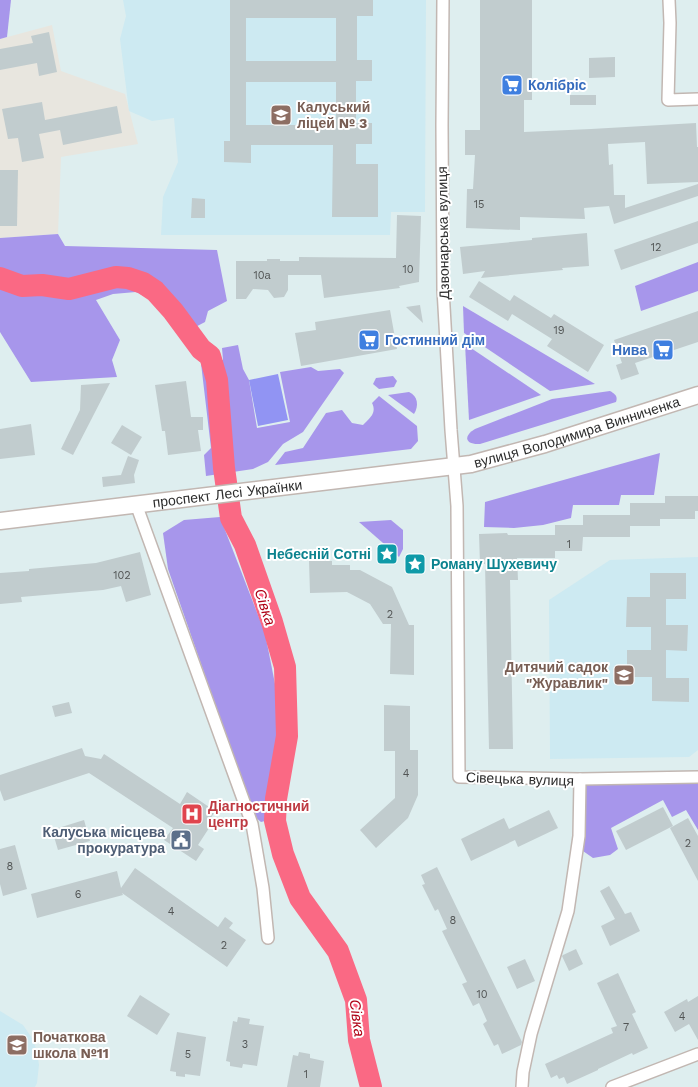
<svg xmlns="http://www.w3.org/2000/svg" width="698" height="1087" viewBox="0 0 698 1087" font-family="'Work Sans',sans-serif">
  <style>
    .industrial { fill: #e8e6df }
    .education { fill: #cdeaf2 }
    .green { fill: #a796eb }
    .pitch { fill: #9194f3 }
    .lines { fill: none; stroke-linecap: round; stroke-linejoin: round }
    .river { stroke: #fa6984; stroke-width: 22 }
    .building { fill: #c1ccce; fill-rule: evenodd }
    .minor-casing { stroke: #c2b7b2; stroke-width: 14 }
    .secondary-casing { stroke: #c2b7b2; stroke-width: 19 }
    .minor { stroke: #fff; stroke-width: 11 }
    .secondary { stroke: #fff; stroke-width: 16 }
    .labels { text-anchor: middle; stroke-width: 4; stroke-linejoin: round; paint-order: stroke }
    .number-label { font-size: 11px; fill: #525555 }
    .shop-label { font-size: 14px; font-weight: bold; fill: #366cbe; stroke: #fff; text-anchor: start }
    .education-label { font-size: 14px; font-weight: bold; fill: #785e54; stroke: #fff; text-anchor: start }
    .street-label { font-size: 14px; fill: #2d2d2d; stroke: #fff }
    .culture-label { font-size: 14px; font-weight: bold; fill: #0d838f; stroke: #fff; text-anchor: end }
    .health-label { font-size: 14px; font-weight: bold; fill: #be3a42; stroke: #fff; text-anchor: start }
    .service-label { font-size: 14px; font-weight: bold; fill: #4e5e75; stroke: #fff; text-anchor: end }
    .water-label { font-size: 15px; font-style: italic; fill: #ad0014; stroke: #fff }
  </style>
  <rect width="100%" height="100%" fill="#deeeef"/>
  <path class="industrial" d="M52 25 61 71 125 94 138 144 61 157 58 234 0 238V39Z"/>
  <g class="education">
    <path d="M123 0H426L425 212H391L390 235H161L163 197 178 162 174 118 152 121 129 111 120 39 126 16Z"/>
    <path d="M698 557V750L689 757 550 759 549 600 610 560Z"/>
    <path d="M0 1011 23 1025 32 1038 37 1051 39 1065 37 1083 35 1087H0Z"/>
  </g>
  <g class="green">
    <path d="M0 0H11L7 37 0 39Z"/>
    <path d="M58 234 65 246 217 250 227 301 208 311 205 322 182 334 156 302 136 292 113 294 96 300 120 340 112 360 117 377 31 382 0 332V238Z"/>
    <path d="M698 262V291L641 311 635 286Z"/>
    <path d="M463 306 595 384 550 391 464 333Z"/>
    <path d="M465 344 541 395 469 420Z"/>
    <path d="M238 345 243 369 249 380 257 428 290 422 280 372 311 367 318 371 340 369 344 373 303 432 283 444 268 462 253 469 206 476 204 455 211 448 200 355 223 360 222 348Z"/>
    <path d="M393 376 397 381 394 387 379 389 373 384 376 378Z"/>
    <path d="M610 391C615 394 618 396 616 402L480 444C465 445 463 436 475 429L552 399Z"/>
    <path d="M409 392C418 396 419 406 414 414L388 395Z"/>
    <path d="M379 396 417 426 418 441 411 449 275 465 285 452 303 448 326 413 342 410 352 423 363 425C370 418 377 413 372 403Z"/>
    <path d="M660 453 654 495H621L619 505H573L571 518 543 525 514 528 484 527 485 502Z"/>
    <path d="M220 517 265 633 275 684 278 736 275 771 269 820 261 822 255 817 201 664 168 569 163 533 184 520Z"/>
    <path d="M391 520 403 530V549L399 557 359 522Z"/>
    <path d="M695 782 698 783V830L686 810 672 817 663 800 611 828 618 849 610 855 593 858 583 851 586 783Z"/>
  </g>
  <path class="pitch" d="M278 374 288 420 258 426 249 380Z"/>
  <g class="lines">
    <path class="river" d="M0 278 22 286 42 285 69 289 116 277 128 278 143 283 155 291 173 311 201 349 210 356 217 380 224 468 231 518 245 545 272 622 285 667 287 736 276 799 275 821 283 854 300 898 338 951 356 1000 359 1040 371 1087"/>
  </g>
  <g class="building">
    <path d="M230 0H373V16H357V60H372V81H356V123H372V144H356V164H378V217H332L333 145H251V163L224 162V141H230ZM246 18H336V61H246ZM246 82H336V125H246Z"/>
    <path d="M480 0H532V100H524V132L591 129 696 123 697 147H698V182L647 184 645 142 608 144 609 165 613 164 614 195H625V208L698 184V196L614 224 609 206 584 208 585 219 520 217V230L466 228 467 189H473L475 155H465V130H480Z"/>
    <path d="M49 32 57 72 39 76 37 63 0 70V49L33 43 31 36Z"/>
    <path d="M615 57V77L589 78V58Z"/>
    <rect x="570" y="95" width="26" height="10"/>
    <path d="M42 102 45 120 117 106 122 133 63 145 60 130 39 134 44 158 22 162 18 138 8 139 2 109Z"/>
    <path d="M0 170H18L17 226H0Z"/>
    <path d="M192 198 205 199V218H191Z"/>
    <path d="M397 215 421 216 419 282 399 286 400 288 324 298 321 275H288V290L284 297 274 298 268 290 253 289 246 299H236V261H267V259H280V261H299V257L396 258Z"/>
    <path d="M698 221V243L621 270 614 250Z"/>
    <path d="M587 233 589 266 562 268 563 270 481 278 485 271 463 274 460 247 532 240V238Z"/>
    <path d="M479 281 510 301 514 295 551 318 554 314 604 345 588 372 547 346 552 339 512 314 508 321 469 297Z"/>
    <path d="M420 305 423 323 406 307Z"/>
    <path d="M390 310 397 349 301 366 295 333 316 330 315 322Z"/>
    <path d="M698 311V342L635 363 639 374 621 380 616 365 622 363 614 340Z"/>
    <path d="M186 381 191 417H203V430H198L201 451 168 455 165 431H162L155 385Z"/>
    <path d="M110 383 73 455 61 449 80 410 81 385Z"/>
    <path d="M31 424 35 455 0 459V429Z"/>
    <path d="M122 425 142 437 131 455 111 443Z"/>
    <path d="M128 456 139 460 134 475 135 483 103 487 102 477 121 475Z"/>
    <path d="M665 496H698V511H695V519H660V526H630V537H583L582 551H555V558H517L518 580H510L513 749H489L485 564H480L479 534 507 533 508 535H555V525H583V515H630V503H665Z"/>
    <path d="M140 552 151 595 126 602 121 586 103 590 21 597 22 602 0 604V573L29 571V569L96 563Z"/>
    <path d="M309 561H332V565H350V570H360L392 587 409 625H414V675L390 674 391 624H383L370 604 347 592 310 593Z"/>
    <path d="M650 573H686V599H666V625H688L687 651 666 650V678H689V702L652 701V677H627V650H651V627H626L627 597H650Z"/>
    <path d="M69 702 72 713 55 717 52 706Z"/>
    <path d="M384 705 410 706V750H418V795L408 818 376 848 360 830 395 798V751H384Z"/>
    <path d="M82 748 85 756 101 759 104 754 180 804 187 792 215 811 208 823 211 825 198 845 204 849 196 861 164 840 173 828 89 773 4 801 0 790V775Z"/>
    <path d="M663 807 673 826 626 850 616 831Z"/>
    <path d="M549 810 558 828 518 847 515 840 471 861 461 839 504 818 509 829Z"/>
    <path d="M688 818 698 836V881L670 828Z"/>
    <path d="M84 820 90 841 58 850 52 830Z"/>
    <path d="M15 845 27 889 3 896 0 884V849Z"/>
    <path d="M437 867 522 1042 521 1045 502 1054 498 1044 494 1046 483 1024 487 1021 479 1003 473 1006 462 984 467 982 442 931 447 929 438 909 435 911 422 885 425 884 421 875Z"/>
    <path d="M135 868 218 927 225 917 233 923 229 928 246 940 227 967 122 893 123 895 37 918 31 894 117 871 121 888Z"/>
    <path d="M609 886 625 914 631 912 640 931 610 946 601 926 615 919 600 891Z"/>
    <path d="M576 949 583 964 569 971 562 956 563 955Z"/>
    <path d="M525 959 535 981 517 989 507 967Z"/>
    <path d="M618 973 636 1012 632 1014 648 1048 633 1055 632 1053 598 1069V1070L567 1084 564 1077 559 1079 557 1075 551 1078 545 1064 613 1033 611 1028 617 1026 597 983Z"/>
    <path d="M140 995 170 1014 157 1035 127 1016Z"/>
    <path d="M698 996V1040L689 1024 675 1032 664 1012 687 999 688 1002Z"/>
    <path d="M238 1017 250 1019 249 1024 264 1026 257 1066 243 1064 242 1068 230 1066V1062L226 1061 233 1021 237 1022Z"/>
    <path d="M177 1032 206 1037 200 1076 185 1074V1077L176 1076V1072L170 1071Z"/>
    <path d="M299 1052 310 1054V1058L324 1061 320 1087H287L293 1055 298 1056Z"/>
  </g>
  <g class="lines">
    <g class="minor-casing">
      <g id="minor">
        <path d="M443 0 442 125 443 289 451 430 457 506 459 777 580 779 698 777"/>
        <path d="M669 0 670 23 668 100 698 99"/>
        <path d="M136 504 252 824 263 888 268 938"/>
        <path d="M522 1087 523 1072 531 1034 568 911 579 836 580 779"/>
        <path d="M612 1087 698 1054"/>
      </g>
    </g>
    <g class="secondary-casing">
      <g id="secondary">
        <path id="s1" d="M0 521 471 464 545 444 698 395"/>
      </g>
    </g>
    <use href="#minor" class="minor"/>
    <use href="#secondary" class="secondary"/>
  </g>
  <defs>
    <g id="supermarket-square" transform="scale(1.125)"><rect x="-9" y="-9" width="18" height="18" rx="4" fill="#3f7fe0" stroke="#fff"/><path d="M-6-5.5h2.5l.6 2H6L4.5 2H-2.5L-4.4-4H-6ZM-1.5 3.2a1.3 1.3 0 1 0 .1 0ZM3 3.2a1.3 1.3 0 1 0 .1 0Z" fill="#fff"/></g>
    <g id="school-square" transform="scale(1.125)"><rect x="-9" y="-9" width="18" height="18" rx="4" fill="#8d6e63" stroke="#fff"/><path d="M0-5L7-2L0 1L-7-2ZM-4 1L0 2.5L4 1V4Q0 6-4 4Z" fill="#fff"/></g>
    <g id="sight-square" transform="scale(1.125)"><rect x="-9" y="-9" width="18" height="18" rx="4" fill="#0f9aa8" stroke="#fff"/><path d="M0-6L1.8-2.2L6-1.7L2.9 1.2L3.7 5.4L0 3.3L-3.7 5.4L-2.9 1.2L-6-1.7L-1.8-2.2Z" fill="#fff"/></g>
    <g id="hospital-square" transform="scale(1.125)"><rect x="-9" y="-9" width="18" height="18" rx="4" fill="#e0444e" stroke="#fff"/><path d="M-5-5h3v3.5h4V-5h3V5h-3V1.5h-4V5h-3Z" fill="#fff"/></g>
    <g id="civic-square" transform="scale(1.125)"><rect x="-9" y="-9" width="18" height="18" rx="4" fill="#5c6f8a" stroke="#fff"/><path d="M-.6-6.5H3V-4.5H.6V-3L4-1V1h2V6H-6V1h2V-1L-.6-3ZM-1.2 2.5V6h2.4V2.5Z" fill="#fff"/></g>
  </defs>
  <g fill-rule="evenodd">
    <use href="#supermarket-square" x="512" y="85"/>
    <use href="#school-square" x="281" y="115"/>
    <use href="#supermarket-square" x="369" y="340"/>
    <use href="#supermarket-square" x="663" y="350"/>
    <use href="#sight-square" x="387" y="554"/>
    <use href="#sight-square" x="415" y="564"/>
    <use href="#school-square" x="624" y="675"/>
    <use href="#hospital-square" x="192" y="814"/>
    <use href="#civic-square" x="181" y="840"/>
    <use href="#school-square" x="17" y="1045"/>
  </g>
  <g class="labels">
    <g class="number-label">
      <text x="479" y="208">15</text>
      <text x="656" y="251">12</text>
      <text x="408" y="273">10</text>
      <text x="262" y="279">10а</text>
      <text x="559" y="334">19</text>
      <text x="569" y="548">1</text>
      <text x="122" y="579">102</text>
      <text x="390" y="618">2</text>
      <text x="406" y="777">4</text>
      <text x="688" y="847">2</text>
      <text x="10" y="870">8</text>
      <text x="78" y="898">6</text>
      <text x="171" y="915">4</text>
      <text x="453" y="924">8</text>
      <text x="224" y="949">2</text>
      <text x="482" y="998">10</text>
      <text x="682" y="1020">4</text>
      <text x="626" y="1031">7</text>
      <text x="245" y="1048">3</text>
      <text x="188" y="1058">5</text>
      <text x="306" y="1078">1</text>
    </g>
    <g class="shop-label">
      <text x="528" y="90">Колібріс</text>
      <text x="385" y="345">Гостинний дім</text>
      <text x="647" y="355" text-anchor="end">Нива</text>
    </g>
    <g class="education-label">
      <text x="297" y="112">Калуський<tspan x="297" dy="16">ліцей № 3</tspan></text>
      <text x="608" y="672" text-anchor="end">Дитячий садок<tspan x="608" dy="16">"Журавлик"</tspan></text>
      <text x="33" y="1042">Початкова<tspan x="33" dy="16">школа №11</tspan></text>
    </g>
    <g class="street-label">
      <text transform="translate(443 233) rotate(-91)" y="5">Дзвонарська вулиця</text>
      <text dy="5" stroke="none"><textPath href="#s1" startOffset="585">вулиця Володимира Винниченка</textPath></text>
      <text dy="5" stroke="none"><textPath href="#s1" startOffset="229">проспект Лесі Українки</textPath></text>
      <text transform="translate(520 779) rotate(2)" y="5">Сівецька вулиця</text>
    </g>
    <g class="culture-label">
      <text x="371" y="559">Небесній Сотні</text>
      <text x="431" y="569" text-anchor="start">Роману Шухевичу</text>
    </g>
    <g class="health-label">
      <text x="208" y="811">Діагностичний<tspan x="208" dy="16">центр</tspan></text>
    </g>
    <g class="service-label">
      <text x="165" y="837">Калуська місцева<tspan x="165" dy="16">прокуратура</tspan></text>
    </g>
    <g class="water-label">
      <text transform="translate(265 607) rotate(72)" y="5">Сівка</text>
      <text transform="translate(357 1018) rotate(82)" y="5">Сівка</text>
    </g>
  </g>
</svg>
